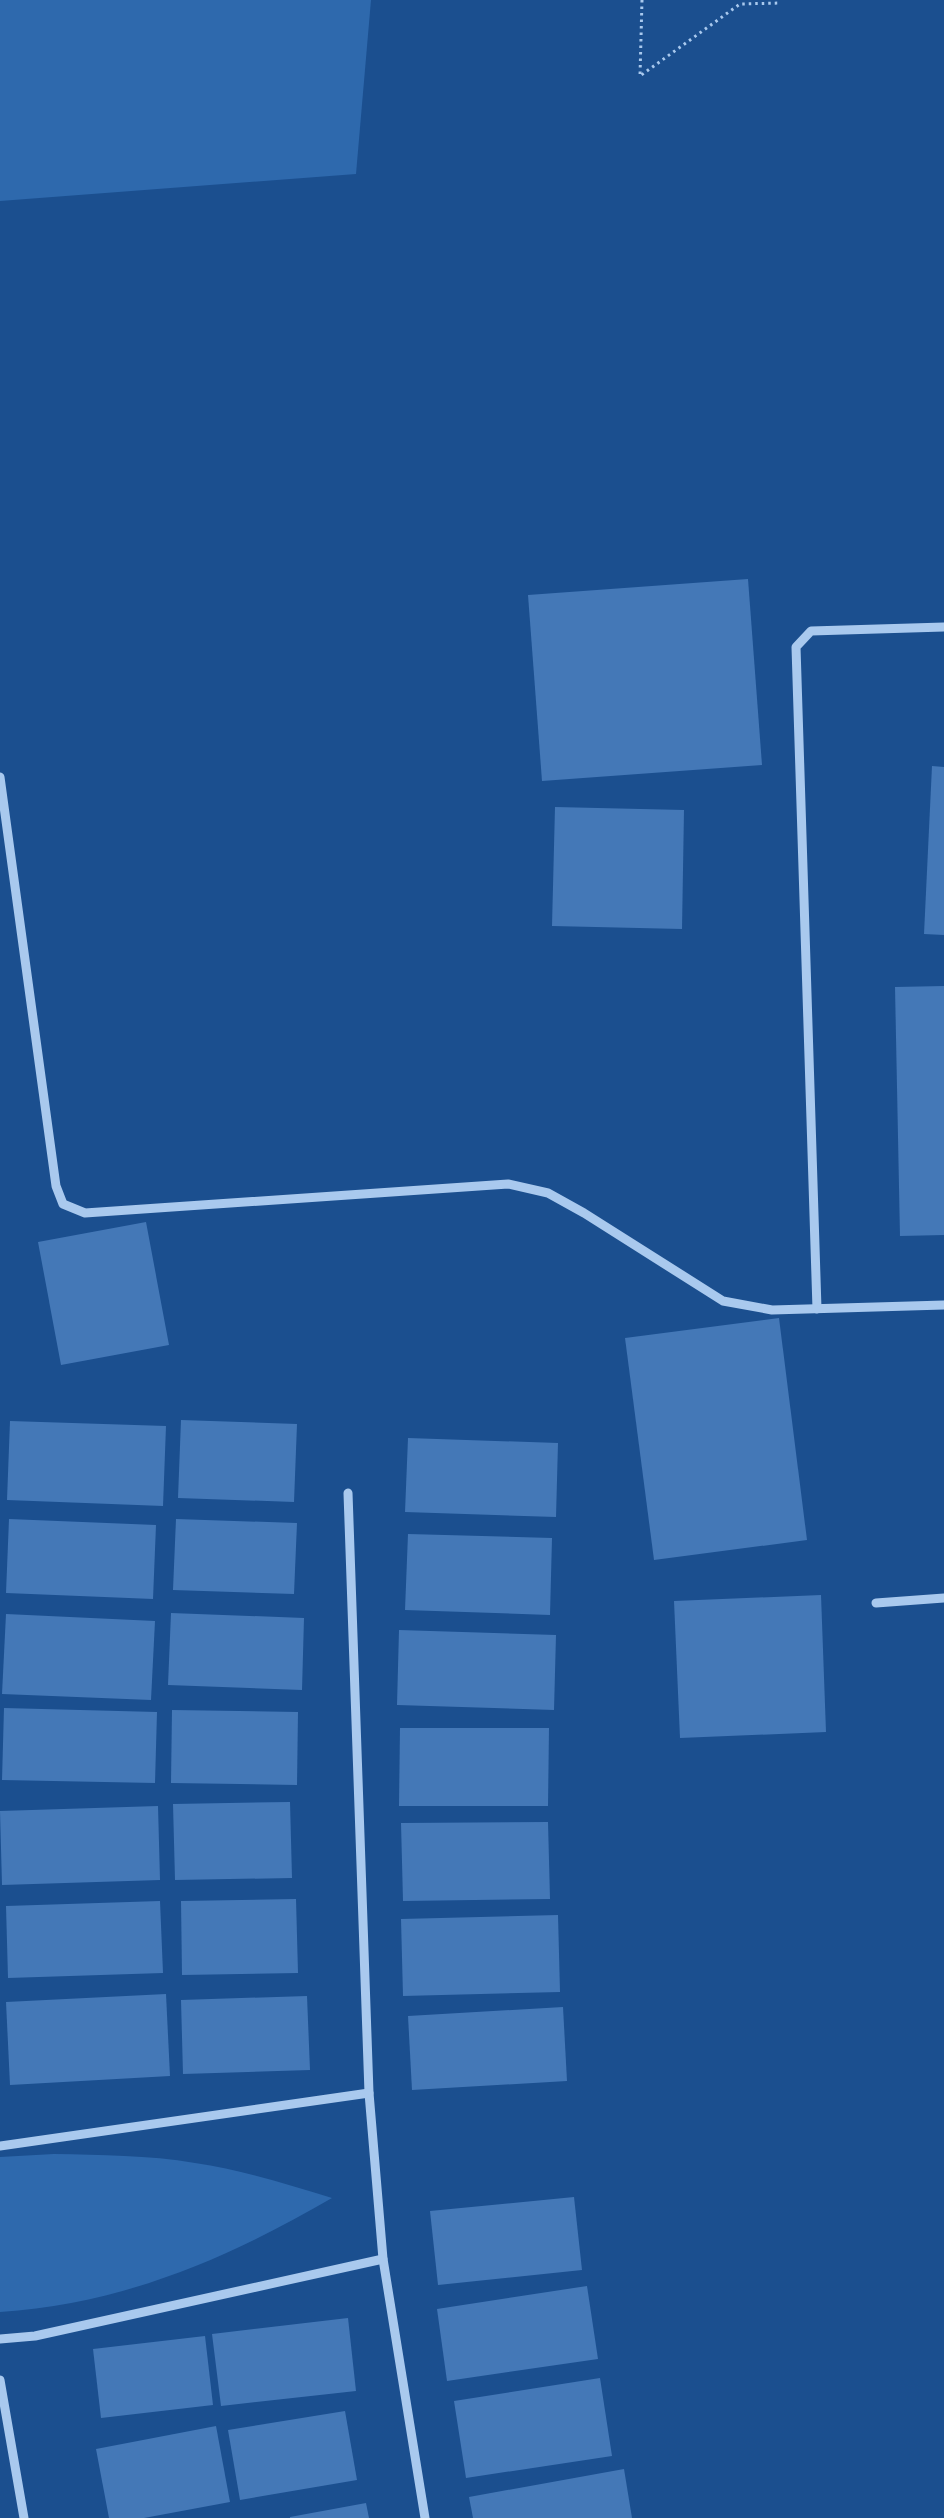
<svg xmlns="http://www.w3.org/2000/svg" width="944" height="2518" viewBox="0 0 944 2518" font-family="'Source Sans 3',sans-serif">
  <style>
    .green { fill: #2e69ad }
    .building { fill: #4478b7 }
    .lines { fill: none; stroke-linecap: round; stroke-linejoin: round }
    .path { stroke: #a9c9ee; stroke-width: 3; stroke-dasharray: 2.5 4; stroke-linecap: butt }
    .minor { stroke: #a9c9ee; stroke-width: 9 }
  </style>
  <rect width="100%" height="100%" fill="#1b4f8f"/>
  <g class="green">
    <path d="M0 0H371L356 174 0 201Z"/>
    <path d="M54 2154C101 2155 148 2155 195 2163 242 2170 287 2184 332 2198 227 2259 122 2304 0 2312V2157Z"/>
  </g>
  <g class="building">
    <path d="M748 579 762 765 542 781 528 595Z"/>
    <path d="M932 766 944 767V935L924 934Z"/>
    <path d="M555 807 684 810 682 929 552 926Z"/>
    <path d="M944 986V1235L900 1236 895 987Z"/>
    <path d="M146 1222 169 1345 61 1365 38 1242Z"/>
    <path d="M779 1318 807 1540 654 1560 625 1338Z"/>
    <path d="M181 1420 297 1424 294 1502 178 1498Z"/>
    <path d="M10 1421 166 1426 163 1506 7 1500Z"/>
    <path d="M408 1438 558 1443 556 1517 405 1512Z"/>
    <path d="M9 1519 156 1525 153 1599 6 1593Z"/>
    <path d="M176 1519 297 1523 294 1594 173 1590Z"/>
    <path d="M408 1534 552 1538 550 1615 405 1610Z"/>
    <path d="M821 1595 826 1732 680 1738 674 1601Z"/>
    <path d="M171 1613 304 1618 302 1690 168 1685Z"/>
    <path d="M6 1614 155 1621 151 1700 2 1694Z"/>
    <path d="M399 1630 556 1635 554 1710 397 1705Z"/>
    <path d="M4 1708 157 1712 155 1783 2 1780Z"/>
    <path d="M172 1710 298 1712 297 1785 171 1783Z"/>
    <path d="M400 1728H549L548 1806H399Z"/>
    <path d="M290 1802 292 1878 175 1880 173 1804Z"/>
    <path d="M158 1806 160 1880 2 1885 0 1811Z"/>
    <path d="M548 1822 550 1899 403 1901 401 1823Z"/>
    <path d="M296 1899 298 1973 182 1975 181 1901Z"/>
    <path d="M160 1901 163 1973 8 1978 6 1906Z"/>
    <path d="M558 1915 560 1992 403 1996 401 1919Z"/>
    <path d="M166 1994 170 2076 10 2085 6 2002Z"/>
    <path d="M307 1996 310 2070 183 2074 181 2000Z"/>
    <path d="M563 2007 567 2081 412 2090 408 2016Z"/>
    <path d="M574 2197 582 2270 438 2285 430 2211Z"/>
    <path d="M587 2286 598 2359 447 2381 437 2309Z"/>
    <path d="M348 2318 356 2391 221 2406 212 2334Z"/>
    <path d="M205 2336 213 2405 101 2418 93 2349Z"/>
    <path d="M600 2378 612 2456 466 2478 454 2401Z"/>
    <path d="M345 2411 357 2480 240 2500 228 2430Z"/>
    <path d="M216 2426 230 2502 144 2518H109L96 2449Z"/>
    <path d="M624 2469 632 2518H473L469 2497Z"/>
    <path d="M366 2503 369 2518H290V2517Z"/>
  </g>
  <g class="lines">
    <path class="path" d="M642 0 640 76 740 4 780 3"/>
    <g class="minor">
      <path d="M0 777 56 1186 63 1204 85 1213 508 1184 548 1193 584 1213 723 1301 772 1310 944 1305"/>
      <path d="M817 1309 796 647 811 631 944 627"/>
      <path d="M348 1493 369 2093 383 2259 425 2518"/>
      <path d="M876 1603 944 1598"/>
      <path d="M0 2146 369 2093"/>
      <path d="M0 2339 35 2336 383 2259"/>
      <path d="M0 2380 24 2518"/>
    </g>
  </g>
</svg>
